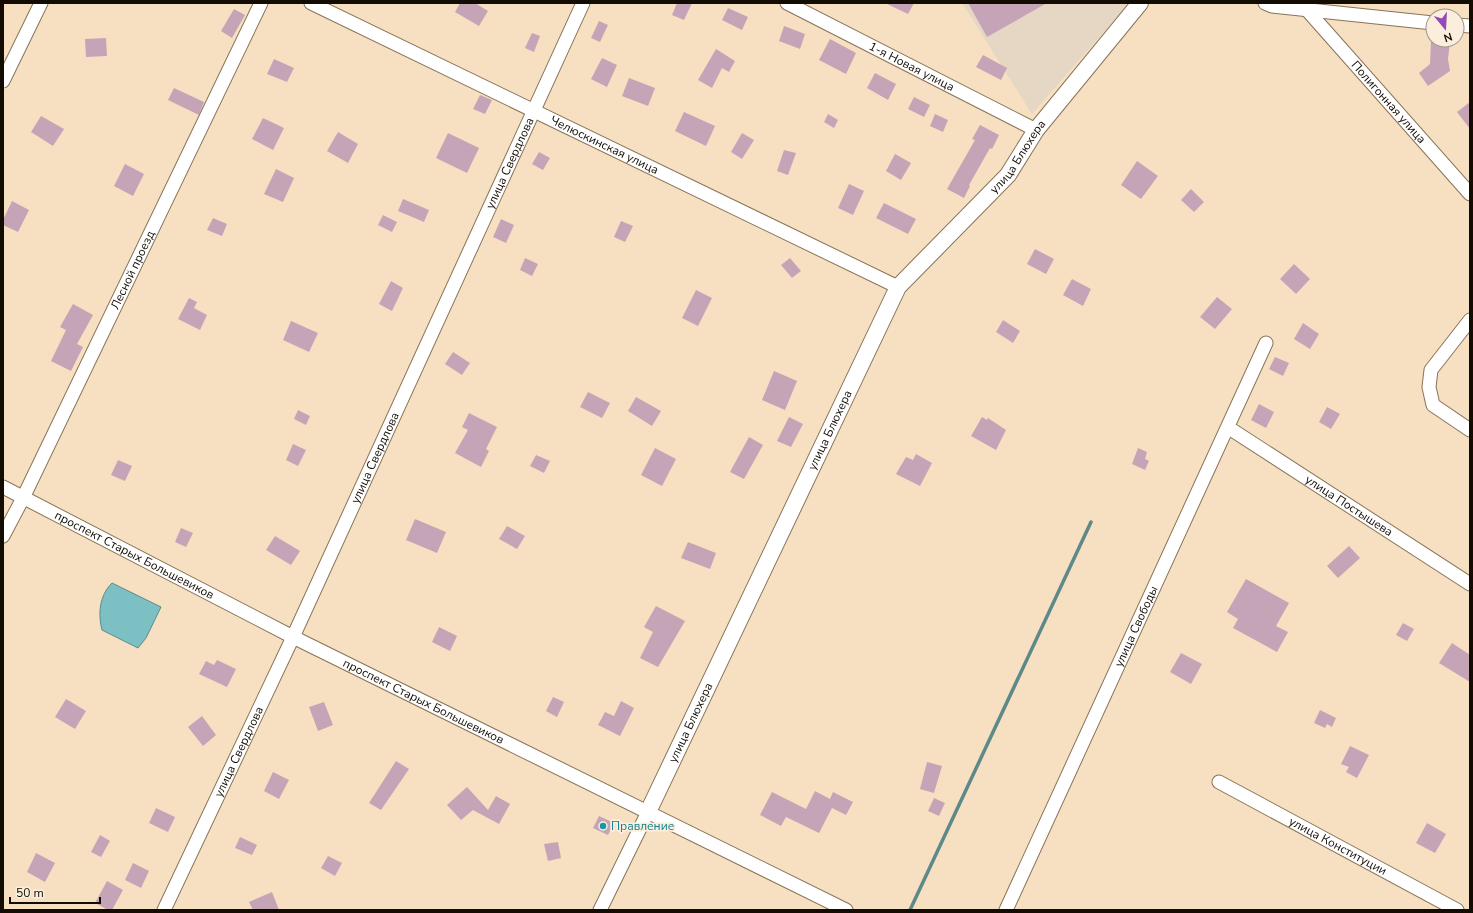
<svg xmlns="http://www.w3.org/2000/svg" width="1473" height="913" viewBox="0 0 1473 913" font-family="'Nunito Sans',sans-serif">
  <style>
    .industrial { fill: #e6d6c4 }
    .water { fill: #7dc0c3; stroke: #5d8a89 }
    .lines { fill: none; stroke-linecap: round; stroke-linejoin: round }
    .stream { stroke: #5d8a89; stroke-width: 3.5 }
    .building { fill: #c6a4b7 }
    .minor-casing { stroke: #887459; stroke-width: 15 }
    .tertiary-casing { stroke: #887459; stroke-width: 18 }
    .minor { stroke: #fff; stroke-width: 13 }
    .tertiary { stroke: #fff; stroke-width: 16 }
    .culture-dot { fill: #0f9aa8; stroke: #fceedc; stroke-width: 1.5 }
    .labels { text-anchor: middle; stroke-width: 3.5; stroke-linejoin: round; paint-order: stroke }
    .street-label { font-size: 12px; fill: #130c03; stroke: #fceedc }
    .culture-label { font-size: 12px; fill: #0d838f; stroke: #fceedc; text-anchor: start }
  </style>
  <rect width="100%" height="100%" fill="#f6e0c1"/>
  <path class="industrial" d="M962 3H1129L1032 114Z"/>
  <path class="water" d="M112 583 161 607 146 638 138 648 102 630C98 614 99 596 112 583Z"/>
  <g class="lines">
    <path class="stream" d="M910 910 1091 522"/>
  </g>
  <g class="building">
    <path d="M460 3H475L488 11 479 26 455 12Z"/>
    <path d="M677 3H692L684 20 672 15Z"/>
    <path d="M885 3H914L908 14Z"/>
    <path d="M968 3H1047L987 37Z"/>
    <path d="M728 8 748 17 742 30 722 20Z"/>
    <path d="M234 9 245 15 232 38 221 31Z"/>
    <path d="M599 21 608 25 600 42 591 38Z"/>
    <path d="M784 26 805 34 800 49 779 41Z"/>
    <path d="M532 33 540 36 534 52 525 48Z"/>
    <path d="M106 38 107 56 86 57 85 39Z"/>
    <path d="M830 39 856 53 846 74 819 60Z"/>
    <path d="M1431 41 1450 42 1448 59 1450 71 1428 86 1419 73 1430 64Z"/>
    <path d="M716 49 735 61 729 72 722 68 712 88 698 80Z"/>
    <path d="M983 55 1007 68 1001 80 976 67Z"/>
    <path d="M602 58 617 65 607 87 591 79Z"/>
    <path d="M274 59 294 68 287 82 267 74Z"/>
    <path d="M875 73 896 84 888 100 867 88Z"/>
    <path d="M629 78 655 88 648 106 622 96Z"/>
    <path d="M174 88 204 102 199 115 168 100Z"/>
    <path d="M480 95 492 100 485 114 473 109Z"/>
    <path d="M914 97 930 105 924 117 908 109Z"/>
    <path d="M1470 102V129L1457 112Z"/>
    <path d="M684 112 715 126 706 146 675 131Z"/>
    <path d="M828 114 838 120 834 128 824 122Z"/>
    <path d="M935 114 948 120 943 132 930 126Z"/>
    <path d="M41 116 64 129 53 146 31 132Z"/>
    <path d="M263 118 284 128 273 150 252 139Z"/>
    <path d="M980 125 999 135 992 149 990 148 969 185 970 186 964 198 947 189 975 140 972 139Z"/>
    <path d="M338 132 358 144 348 163 327 151Z"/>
    <path d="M448 133 479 148 467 173 436 158Z"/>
    <path d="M742 133 754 140 742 159 731 152Z"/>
    <path d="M784 150 796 153 788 175 777 171Z"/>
    <path d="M539 152 550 158 543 170 532 164Z"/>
    <path d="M895 154 911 163 901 180 886 171Z"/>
    <path d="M1137 161 1158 176 1141 199 1121 185Z"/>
    <path d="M125 164 144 174 133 196 114 186Z"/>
    <path d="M276 169 294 178 283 202 264 194Z"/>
    <path d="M849 184 864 191 853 215 838 208Z"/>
    <path d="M1191 189 1204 202 1194 212 1181 200Z"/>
    <path d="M403 199 429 210 424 222 398 211Z"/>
    <path d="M12 201 29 210 18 232 3 225V220Z"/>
    <path d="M884 203 916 219 908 234 876 218Z"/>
    <path d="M383 215 397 222 392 232 378 225Z"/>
    <path d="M213 218 227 224 222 236 207 230Z"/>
    <path d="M501 219 514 225 506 243 493 237Z"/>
    <path d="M621 221 633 226 625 242 614 237Z"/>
    <path d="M1035 249 1054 259 1046 274 1027 264Z"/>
    <path d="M525 258 538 264 532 276 520 270Z"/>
    <path d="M790 258 801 271 792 278 781 265Z"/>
    <path d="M1294 264 1310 279 1296 294 1280 279Z"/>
    <path d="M1072 279 1091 289 1083 306 1063 295Z"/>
    <path d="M391 281 403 288 392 311 379 304Z"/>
    <path d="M696 290 712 298 698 326 682 318Z"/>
    <path d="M1217 297 1232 309 1215 329 1200 317Z"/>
    <path d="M189 298 197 302 194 308 207 315 200 330 178 319Z"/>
    <path d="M73 304 93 315 77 344 83 347 71 371 51 361 66 330 60 327Z"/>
    <path d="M1003 320 1020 331 1013 343 996 332Z"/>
    <path d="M291 321 318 333 309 352 283 340Z"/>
    <path d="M1303 323 1319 334 1310 349 1294 339Z"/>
    <path d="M453 352 470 363 462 375 445 364Z"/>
    <path d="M1275 357 1289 363 1283 376 1269 369Z"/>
    <path d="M774 371 797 381 785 410 762 400Z"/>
    <path d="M588 392 610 403 602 418 580 407Z"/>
    <path d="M636 397 661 411 652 426 628 411Z"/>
    <path d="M1259 404 1274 412 1266 428 1251 420Z"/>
    <path d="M1327 407 1340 414 1331 429 1319 422Z"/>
    <path d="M298 410 310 416 306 425 294 419Z"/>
    <path d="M469 413 497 427 486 449 489 451 481 467 455 453 468 430 462 427Z"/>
    <path d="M789 417 803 424 791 447 777 441Z"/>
    <path d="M982 417 987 420 988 418 1006 430 996 450 971 436Z"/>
    <path d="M749 437 763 445 744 479 730 472Z"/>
    <path d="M293 444 306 450 298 466 286 460Z"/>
    <path d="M655 448 676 459 662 486 641 475Z"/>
    <path d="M1138 448 1147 452 1145 459 1149 461 1145 470 1132 464Z"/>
    <path d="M916 454 932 463 920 486 896 474 906 457 913 460Z"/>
    <path d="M536 455 550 461 544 473 530 466Z"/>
    <path d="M118 460 132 466 125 481 111 475Z"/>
    <path d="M415 519 446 532 437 553 406 540Z"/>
    <path d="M507 526 525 536 517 549 499 539Z"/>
    <path d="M181 528 193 533 186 547 175 542Z"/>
    <path d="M275 536 300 551 291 565 266 550Z"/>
    <path d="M688 542 716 553 710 569 681 558Z"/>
    <path d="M1349 546 1360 558 1338 578 1327 566Z"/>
    <path d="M1246 579 1289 603 1276 626 1288 632 1277 652 1233 628 1238 619 1227 612Z"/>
    <path d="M656 606 685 621 658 667 640 658 653 632 644 627Z"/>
    <path d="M1403 623 1414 629 1407 641 1396 635Z"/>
    <path d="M439 627 457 636 450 651 432 642Z"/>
    <path d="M1452 643 1470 655V682L1439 663Z"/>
    <path d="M1181 653 1202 664 1191 684 1170 672Z"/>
    <path d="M217 660 236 669 227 687 199 674 206 661 214 665Z"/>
    <path d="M553 697 564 702 557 717 546 711Z"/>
    <path d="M66 699 86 711 75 729 55 717Z"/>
    <path d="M621 701 634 708 620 736 598 725 605 712 614 716Z"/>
    <path d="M324 702 333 725 318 731 309 707Z"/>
    <path d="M1320 710 1336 718 1332 727 1327 724 1325 728 1314 723Z"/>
    <path d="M202 716 216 735 203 746 188 727Z"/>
    <path d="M1350 746 1369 755 1357 778 1346 772 1349 767 1341 764Z"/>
    <path d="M396 761 409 769 381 810 369 803Z"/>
    <path d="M927 762 942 766 934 793 920 789Z"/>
    <path d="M273 772 289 780 279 799 264 791Z"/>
    <path d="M467 787 488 810 496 796 510 804 499 824 473 810 461 820 447 805Z"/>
    <path d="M815 791 830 799 833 792 853 802 846 815 832 808 819 833 786 817 781 826 760 815 772 792 806 809Z"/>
    <path d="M934 798 945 803 939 816 928 811Z"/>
    <path d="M156 808 175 817 168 832 149 823Z"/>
    <path d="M599 816 614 823 608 835 593 828Z"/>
    <path d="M1427 823 1446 834 1435 853 1416 843Z"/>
    <path d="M100 835 110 841 101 857 91 852Z"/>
    <path d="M240 837 257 845 252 855 235 848Z"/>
    <path d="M558 842 561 858 548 861 544 844Z"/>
    <path d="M36 853 55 863 45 882 27 872Z"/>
    <path d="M328 856 342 863 335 876 321 868Z"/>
    <path d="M133 863 149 871 141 888 125 880Z"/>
    <path d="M107 881 123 890 112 910H108L95 903Z"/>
    <path d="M272 892 279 910H253L249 902Z"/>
  </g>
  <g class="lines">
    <g class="minor-casing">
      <g id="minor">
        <path id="s1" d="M311 3 898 287"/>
        <path id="s2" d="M787 3 1036 130"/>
        <path d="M1265 3 1272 6 1433 23"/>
        <path id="s3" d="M1307 10 1470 194"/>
        <path d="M1457 25 1470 26"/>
        <path d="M3 81 41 3"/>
        <path d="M1470 320 1431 370 1429 387 1433 405 1470 430"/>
        <path id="s4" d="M1229 428 1470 584"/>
        <path id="s5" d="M3 487 293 637 846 910"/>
        <path id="s6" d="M3 536 23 498 261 3"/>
        <path id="s7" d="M1219 782 1457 910"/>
        <path id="s8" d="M164 910 293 637 583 3"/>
        <path d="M600 910 648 812"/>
        <path id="s9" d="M1006 910 1266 343"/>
      </g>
    </g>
    <g class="tertiary-casing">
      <g id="tertiary">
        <path id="s10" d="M648 812 898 287 1008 175 1036 130 1140 3"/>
      </g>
    </g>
    <use href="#minor" class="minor"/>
    <use href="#tertiary" class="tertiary"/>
  </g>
  <circle class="culture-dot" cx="603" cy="826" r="4"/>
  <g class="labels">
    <g class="street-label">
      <text dy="4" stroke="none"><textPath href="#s2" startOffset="140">1-я Новая улица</textPath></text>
      <text dy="4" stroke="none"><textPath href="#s3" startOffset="123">Полигонная улица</textPath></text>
      <text dy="4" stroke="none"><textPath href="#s1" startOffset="326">Челюскинская улица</textPath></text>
      <text dy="4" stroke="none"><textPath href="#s10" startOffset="759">улица Блюхера</textPath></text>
      <text dy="4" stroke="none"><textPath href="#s8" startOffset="823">улица Свердлова</textPath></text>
      <text dy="4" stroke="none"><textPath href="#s6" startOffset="296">Лесной проезд</textPath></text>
      <text dy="4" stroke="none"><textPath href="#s10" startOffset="423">улица Блюхера</textPath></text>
      <text dy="4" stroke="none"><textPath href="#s8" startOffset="499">улица Свердлова</textPath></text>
      <text dy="4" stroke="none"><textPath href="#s4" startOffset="143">улица Постышева</textPath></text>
      <text dy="4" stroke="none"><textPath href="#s5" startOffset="148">проспект Старых Большевиков</textPath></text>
      <text dy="4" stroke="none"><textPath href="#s9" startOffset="312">улица Свободы</textPath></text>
      <text dy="4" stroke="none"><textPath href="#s5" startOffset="472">проспект Старых Большевиков</textPath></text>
      <text dy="4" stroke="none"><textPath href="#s10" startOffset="99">улица Блюхера</textPath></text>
      <text dy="4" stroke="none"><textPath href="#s8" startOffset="175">улица Свердлова</textPath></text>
      <text dy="4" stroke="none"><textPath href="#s7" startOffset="135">улица Конституции</textPath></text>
    </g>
    <g class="culture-label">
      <text x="611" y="830">Правление</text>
    </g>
  </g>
  <rect width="1473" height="913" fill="none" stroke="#130c03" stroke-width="8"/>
  <g transform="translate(1445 28) rotate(162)"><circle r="19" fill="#fceedc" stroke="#9f9485"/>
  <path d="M0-3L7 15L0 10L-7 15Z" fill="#9648b8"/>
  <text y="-6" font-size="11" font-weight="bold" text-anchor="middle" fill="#130c03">N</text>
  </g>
  <path d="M10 897v6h90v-6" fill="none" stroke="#130c03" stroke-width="2"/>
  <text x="16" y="897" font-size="12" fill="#130c03" stroke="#fceedc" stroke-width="3" paint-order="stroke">50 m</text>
</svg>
